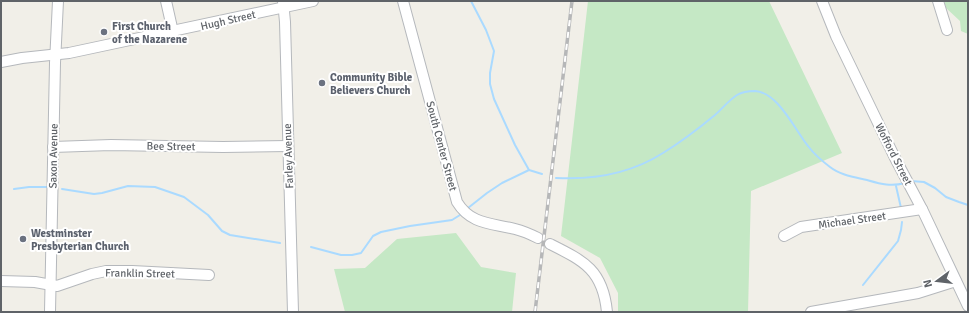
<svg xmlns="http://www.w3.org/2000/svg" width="969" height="313" viewBox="0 0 969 313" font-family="Signika,sans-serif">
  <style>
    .green { fill: #c5e8c5 }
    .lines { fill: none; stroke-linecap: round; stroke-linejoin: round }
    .stream { stroke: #aadaff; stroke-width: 2 }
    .minor-casing { stroke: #b5b8bc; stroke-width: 12 }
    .minor { stroke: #fff; stroke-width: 10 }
    .rail-casing { stroke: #b6b7b8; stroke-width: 3.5 }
    .rail { stroke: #fff; stroke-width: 2; stroke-dasharray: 6; stroke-linecap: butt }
    .worship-dot { fill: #6b7280; stroke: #fff; stroke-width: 1.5 }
    .labels { text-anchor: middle; stroke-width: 4; stroke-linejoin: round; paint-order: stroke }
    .street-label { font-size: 11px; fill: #5f6368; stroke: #fff }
    .worship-label { font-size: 11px; font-weight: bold; fill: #5b616d; stroke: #fff; text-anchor: start }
  </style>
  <rect width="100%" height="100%" fill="#f1efe8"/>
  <g class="green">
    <path d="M588 1H769L842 153 751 191 748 312H618V293L600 258 561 236Z"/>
    <path d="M944 1H968V34L961 31 960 21 946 8Z"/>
    <path d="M456 233 481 267 516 273 512 312H345L334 269 365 268 397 239Z"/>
  </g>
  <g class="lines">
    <g class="stream">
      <path d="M471 1 486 30 494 51 490 73V84L494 99 515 145 529 170"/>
      <path d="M556 178C594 180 630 174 663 153 681 142 698 129 715 115 722 109 729 100 737 95 742 92 749 91 755 91 778 92 795 130 808 146 814 154 822 161 830 167 840 175 854 177 867 180 881 184 891 187 905 183"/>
      <path d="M911 181 924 182 935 188 946 197 959 202 968 205"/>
      <path d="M896 186 901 208"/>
      <path d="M14 189 29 187H47"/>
      <path d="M62 189 94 194 102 193 128 186 155 187 184 197 208 215 222 231 230 235 280 243"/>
      <path d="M468 208 487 193 502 183 529 170 542 174"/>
      <path d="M311 247 341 255H352L361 253 373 236 381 232 410 226 452 220 460 215"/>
      <path d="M863 285 898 241 901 230 902 222"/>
    </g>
    <g class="minor-casing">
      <g id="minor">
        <path d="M166 1 173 32"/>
        <path d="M283 1 285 22 293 312"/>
        <path d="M403 1 457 202C471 225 492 223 515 229 523 231 530 234 538 238"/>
        <path d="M822 1 836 36 895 158 922 209 968 306"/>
        <path d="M938 1 947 30"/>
        <path d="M1 62 22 58 69 53 313 1"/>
        <path d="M53 147 111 145 223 147 288 146"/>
        <path d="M784 236 801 227 922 209"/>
        <path d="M550 244C584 261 603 270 607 312"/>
        <path d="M1 281 35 282 57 286 92 274 106 271H132L209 275"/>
        <path d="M50 312 55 63 58 1"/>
        <path d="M811 312 918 293 956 281"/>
      </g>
    </g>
    <use href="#minor" class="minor"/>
    <g class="rail-casing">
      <path id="rail" d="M535 312 572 1"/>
    </g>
    <use href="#rail" class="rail"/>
  </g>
  <g class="worship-dot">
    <circle cx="104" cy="32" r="4"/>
    <circle cx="322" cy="83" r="4"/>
    <circle cx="23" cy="239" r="4"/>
  </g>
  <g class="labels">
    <g class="street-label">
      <text transform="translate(228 20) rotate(-13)" y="4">Hugh Street</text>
      <text transform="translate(171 146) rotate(1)" y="4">Bee Street</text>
      <text transform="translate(442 146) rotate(75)" y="4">South Center Street</text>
      <text transform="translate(894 154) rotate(63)" y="4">Wofford Street</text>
      <text transform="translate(53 156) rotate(-89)" y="4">Saxon Avenue</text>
      <text transform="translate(288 156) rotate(-92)" y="4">Farley Avenue</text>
      <text transform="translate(852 220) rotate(-8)" y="4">Michael Street</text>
      <text transform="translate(140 273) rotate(1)" y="4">Franklin Street</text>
    </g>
    <g class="worship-label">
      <text x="112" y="30">First Church<tspan x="112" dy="13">of the Nazarene</tspan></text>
      <text x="330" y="81">Community Bible<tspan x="330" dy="13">Believers Church</tspan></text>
      <text x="31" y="237">Westminster<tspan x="31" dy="13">Presbyterian Church</tspan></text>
    </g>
  </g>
  <rect width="969" height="313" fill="none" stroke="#5f6368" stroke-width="4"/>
  <g transform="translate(937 281) rotate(255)" stroke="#ffffff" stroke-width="3" paint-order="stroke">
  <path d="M0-3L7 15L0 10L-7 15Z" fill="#5f6368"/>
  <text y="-6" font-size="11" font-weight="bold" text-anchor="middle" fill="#5f6368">N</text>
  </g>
</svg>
